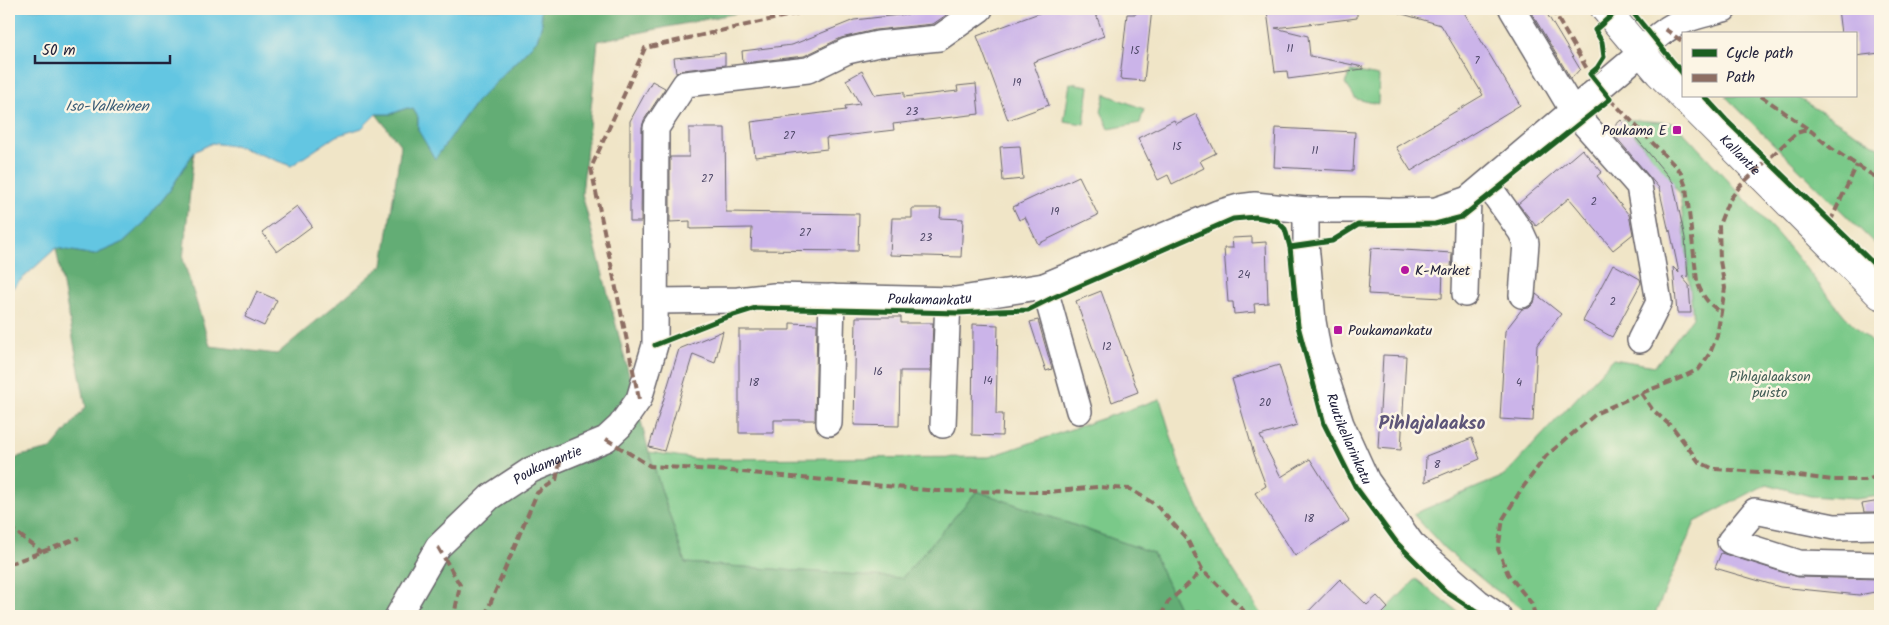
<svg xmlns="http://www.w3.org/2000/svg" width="1889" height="625" viewBox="0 0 1889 625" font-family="Kalam,sans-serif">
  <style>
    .green { fill: #7ac989; stroke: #4e7662 }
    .forest { fill: #63ad75; stroke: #426858 }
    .water { fill: #64c6e2; stroke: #43748e }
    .building { fill: #cbb4e9 }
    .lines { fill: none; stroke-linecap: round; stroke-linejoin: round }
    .minor-casing { stroke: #6a666c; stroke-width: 28 }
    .major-casing { stroke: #6a666c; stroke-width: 30 }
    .minor { stroke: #fff; stroke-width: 25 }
    .major { stroke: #fff; stroke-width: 28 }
    .quiet { stroke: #8d6e63; stroke-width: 4; stroke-dasharray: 8 4; stroke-linecap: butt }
    .cycleway-casing { stroke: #fcf5e5; stroke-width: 8 }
    .cycleway { stroke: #1b5e20; stroke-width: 5 }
    .poi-dot { fill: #b5179e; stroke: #fcf5e5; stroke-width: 2 }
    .labels { text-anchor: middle; stroke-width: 5; stroke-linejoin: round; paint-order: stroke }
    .number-label { font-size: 11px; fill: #4c4666 }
    .poi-label { font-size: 14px; fill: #22223b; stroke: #fcf5e5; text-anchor: start }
    .street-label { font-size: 14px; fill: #22223b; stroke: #fcf5e5 }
    .park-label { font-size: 14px; fill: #415c56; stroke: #fcf5e5 }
    .water-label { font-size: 15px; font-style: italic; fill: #395b75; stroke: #fcf5e5 }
    .district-label { font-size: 19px; font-weight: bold; fill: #5d5578; stroke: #fcf5e5 }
  </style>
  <rect width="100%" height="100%" fill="#fcf5e5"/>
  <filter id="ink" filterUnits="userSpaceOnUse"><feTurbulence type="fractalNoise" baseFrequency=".02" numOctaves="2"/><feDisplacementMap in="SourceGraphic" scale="10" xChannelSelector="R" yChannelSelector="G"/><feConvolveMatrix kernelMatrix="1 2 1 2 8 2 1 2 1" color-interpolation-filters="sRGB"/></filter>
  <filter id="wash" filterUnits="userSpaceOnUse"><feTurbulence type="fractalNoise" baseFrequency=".0096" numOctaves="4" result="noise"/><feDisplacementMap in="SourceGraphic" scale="20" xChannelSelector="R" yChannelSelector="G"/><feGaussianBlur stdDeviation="1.12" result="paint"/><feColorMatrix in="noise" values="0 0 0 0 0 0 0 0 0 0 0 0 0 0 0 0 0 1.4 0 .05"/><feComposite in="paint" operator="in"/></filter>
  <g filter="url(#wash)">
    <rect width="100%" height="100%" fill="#f0e5c7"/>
    <g class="green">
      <path d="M1351 71 1379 76 1378 104 1356 99 1345 83Z"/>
      <path d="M1070 83 1089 86 1084 124 1064 121Z"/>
      <path d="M1105 94 1144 109 1140 123 1109 129 1101 111Z"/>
      <path d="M1725 96H1795L1880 148V249Z"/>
      <path d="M1622 119 1675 123 1780 237 1844 315 1880 351V496L1855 499 1810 496 1767 484 1695 522 1654 616H1533L1489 585 1444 548 1413 514 1504 476 1613 359 1655 366 1693 317 1680 194Z"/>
      <path d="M1160 399 1180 466 1212 537 1263 616H1183L1153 553 977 491 902 578 685 563 649 452 697 459 989 457Z"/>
      <path d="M1416 579 1463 616H1380Z"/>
    </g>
    <path class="forest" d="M540 9H757L598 41 582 194 649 452 685 563 902 578 977 491 1153 553 1183 616H9V463L20 456 51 449 86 407 56 248 94 255 122 243 145 222 170 190 194 152 183 259 210 346 277 354 383 265 401 146 376 114H391L407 108 413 109 418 117V130L459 126 476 102 537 40 542 23Z"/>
    <path class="water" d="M9 9H540L542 23 537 40 476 102 435 159 418 130V117L413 109 407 108 391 114H376L362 128 336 136 291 166 240 147 212 143 194 152 170 190 145 222 122 243 94 255 56 248 9 291Z"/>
    <g id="blocks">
      <g class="building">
        <path d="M930 9H955L933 24 875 30 841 38 804 56 743 63 742 51 792 45 854 20 926 12Z"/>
        <path d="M1050 9H1094L1104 36 1033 62 1049 105 1008 120 977 36Z"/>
        <path d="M1136 9H1152L1144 81 1120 79 1127 14H1136Z"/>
        <path d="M1283 9H1357V18L1275 28 1308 36 1310 56 1363 67V69L1288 79 1287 71 1275 72 1267 11Z"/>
        <path d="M1399 9H1462L1520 105 1411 171 1396 147 1483 95 1441 25 1399 13Z"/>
        <path d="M1529 9H1544L1580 69 1571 79Z"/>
        <path d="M1838 9H1880V53L1855 56V34H1841Z"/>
        <path d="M725 53V65L683 70 676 73 674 58Z"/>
        <path d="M862 71 875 95 904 92V97L958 91 957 86 976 84 979 114 893 124 894 130 826 138 827 149 755 157 751 122 846 110 845 106 860 104 846 80Z"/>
        <path d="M652 81 665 88 644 120 642 127 641 222H630V121Z"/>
        <path d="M1196 114 1216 153 1200 161 1204 168 1172 184 1168 175 1158 180 1138 138 1174 120 1176 124Z"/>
        <path d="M1621 120 1673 182 1685 238 1688 276 1682 277 1689 285 1691 313H1677L1673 267 1679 273 1670 230 1669 232 1659 188 1610 130Z"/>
        <path d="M689 128H725L726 212 859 214 858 251 751 250 752 228 690 229V221L670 222V157H689Z"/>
        <path d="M1276 128 1355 132 1353 171 1274 167Z"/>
        <path d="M1020 146 1023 179 1003 181 1000 147Z"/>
        <path d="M1582 149 1602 172 1597 176 1629 215 1633 234 1613 250 1569 198 1536 226 1518 204Z"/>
        <path d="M1079 176 1098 215 1038 244 1025 217 1019 220 1013 207Z"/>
        <path d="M297 206 312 226 277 252 262 232Z"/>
        <path d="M912 208H941L940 218 963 219 961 257 890 255 892 218H912Z"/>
        <path d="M1252 237V243L1266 242 1268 303 1254 304 1255 312 1234 314 1233 302H1228L1224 248H1233L1232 238Z"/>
        <path d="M1371 248 1452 253 1451 268H1443L1442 298 1368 294Z"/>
        <path d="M1613 264 1640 279 1641 283 1612 337 1583 321Z"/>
        <path d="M257 291 277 300 264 326 245 317Z"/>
        <path d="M1101 291 1138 392 1112 402 1076 301Z"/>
        <path d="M1536 294 1561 314 1537 345 1533 421 1500 419 1505 331 1522 309 1529 308 1534 303Z"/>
        <path d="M856 317H901V323H933L931 371H900L899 426 854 425Z"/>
        <path d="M1038 320 1052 369 1046 371 1030 322Z"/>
        <path d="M790 323 817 324 815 420H774V433H739V330H790Z"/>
        <path d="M973 324 998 325 996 414H1003L1002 436 972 435Z"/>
        <path d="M723 331 715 363 693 354 664 451 649 447 679 349Z"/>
        <path d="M1383 355 1406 356 1401 450 1378 448Z"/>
        <path d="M1279 365 1297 425 1260 436 1281 477 1310 459 1349 521 1295 556 1255 493 1266 486 1254 454 1232 379Z"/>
        <path d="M1472 438 1480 459 1425 482 1426 456Z"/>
        <path d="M1880 501V512H1864L1862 504Z"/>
        <path d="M1721 553 1798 577 1880 579V591L1859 595 1780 587 1715 568Z"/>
        <path d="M1340 579 1367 605 1377 596 1388 608 1380 616H1304Z"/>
      </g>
    </g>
  </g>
  <g filter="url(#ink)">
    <use href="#blocks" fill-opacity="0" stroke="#6a666c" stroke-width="1"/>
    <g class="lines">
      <g class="minor-casing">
        <g id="minor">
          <path d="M1512 9 1573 111 1639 186 1659 302 1640 340"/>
          <path d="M1487 184 1521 232 1526 243 1522 295"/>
          <path id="s1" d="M1306 210V244L1313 321 1319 356 1341 424 1367 481 1412 544 1478 602 1498 616"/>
          <path d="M1044 286 1079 411"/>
          <path d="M1465 294 1468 199"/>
          <path id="s2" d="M655 301 738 300 774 296 955 300 1044 286 1218 213 1239 207 1255 205 1306 210H1365L1398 211 1436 210 1468 199 1642 52C1669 21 1686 19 1724 9"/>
          <path d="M829 423 832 297"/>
          <path d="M943 425 948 300"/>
          <path d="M1880 526 1834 527 1755 511 1730 541 1799 563 1880 565"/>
          <path id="s3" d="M398 616 438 547 490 497 531 470 606 439 620 426 639 399 655 345 656 128 685 84 808 70 847 51 878 44 939 38 980 9"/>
        </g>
      </g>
      <g class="major-casing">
        <g id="major">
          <path id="s4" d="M1605 9 1659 73 1880 295"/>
        </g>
      </g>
      <use href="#minor" class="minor"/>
      <use href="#major" class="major"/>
      <g class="quiet">
        <path d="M1552 9 1590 74"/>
        <path d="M1665 29 1683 42"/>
        <path d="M1761 96 1811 131"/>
        <path d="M1610 99 1680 171 1686 187 1697 281C1702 296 1708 304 1721 312"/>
        <path d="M1830 222 1857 165"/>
        <path d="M1641 393 1652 409 1674 429 1699 462 1714 469 1775 473 1832 480H1865L1880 476"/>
        <path d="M639 399 591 168 645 48 817 9"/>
        <path d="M606 439 650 466 731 471 936 491 1048 492 1097 487 1130 489 1156 505 1187 539 1202 569 1243 610 1246 616"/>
        <path d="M9 527 42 552"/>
        <path d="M438 547 460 585 454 616"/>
        <path d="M9 564 79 538"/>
        <path d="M485 616 537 493 556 480 561 458"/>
        <path d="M1058 616H1065"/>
        <path d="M1161 616 1168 602 1193 580 1202 569"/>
        <path d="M1169 616 1201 612 1211 616"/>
        <path d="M1535 616 1532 604 1508 574 1498 549 1503 519 1521 490 1546 456 1597 413 1641 393 1676 380 1699 369 1710 353 1717 336 1725 288 1720 261 1719 225 1728 202 1740 186 1796 133 1803 131H1811L1832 149 1880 180"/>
      </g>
      <g class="cycleway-casing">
        <g id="cycleway">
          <path d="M1630 9 1683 74"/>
          <path d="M1704 96 1726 120 1880 270"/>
          <path d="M1290 247 1332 241 1358 225 1435 224 1462 217 1610 99 1590 74 1597 68 1604 57 1602 42 1595 30 1619 9"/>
          <path d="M655 345 724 318 756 308 958 313 997 311 1028 310 1052 298 1233 219 1256 217 1277 221 1285 229 1290 247 1298 326 1324 424 1355 486 1397 543 1445 591 1482 616"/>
        </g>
      </g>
      <use href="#cycleway" class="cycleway"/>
    </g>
  </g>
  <g class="poi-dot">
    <rect x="1672" y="125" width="10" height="10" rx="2.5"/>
    <circle cx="1405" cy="270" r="5"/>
    <rect x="1333" y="325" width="10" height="10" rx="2.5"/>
  </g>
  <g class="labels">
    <g class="number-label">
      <text x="1290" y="52">11</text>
      <text x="1135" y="54">15</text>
      <text x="1477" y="64">7</text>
      <text x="1017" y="86">19</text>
      <text x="912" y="115">23</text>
      <text x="789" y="139">27</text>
      <text x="1177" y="150">15</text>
      <text x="1315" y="154">11</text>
      <text x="707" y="182">27</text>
      <text x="1594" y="205">2</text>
      <text x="1055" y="215">19</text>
      <text x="805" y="236">27</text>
      <text x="926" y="241">23</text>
      <text x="1244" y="278">24</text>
      <text x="1613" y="305">2</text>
      <text x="1107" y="350">12</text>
      <text x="878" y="375">16</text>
      <text x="988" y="384">14</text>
      <text x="754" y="386">18</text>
      <text x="1519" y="386">4</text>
      <text x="1265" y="406">20</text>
      <text x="1437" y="468">8</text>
      <text x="1309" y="522">18</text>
    </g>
    <g class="poi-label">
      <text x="1667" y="135" text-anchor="end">Poukama E</text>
      <text x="1415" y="275">K-Market</text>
      <text x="1348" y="335">Poukamankatu</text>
    </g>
    <g class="street-label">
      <text dy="5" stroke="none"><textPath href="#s4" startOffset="199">Kallantie</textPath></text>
      <text dy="5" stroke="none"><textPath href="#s2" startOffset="275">Poukamankatu</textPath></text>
      <text dy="5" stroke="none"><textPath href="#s1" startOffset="235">Ruutikellarinkatu</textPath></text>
      <text dy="5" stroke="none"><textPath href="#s3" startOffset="218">Poukamantie</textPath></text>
    </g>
    <g class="park-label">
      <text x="1770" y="381">Pihlajalaakson<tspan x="1770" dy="16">puisto</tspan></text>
    </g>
    <g class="water-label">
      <text x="107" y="111">Iso-Valkeinen</text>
    </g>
    <g class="district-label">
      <text x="1432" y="429">Pihlajalaakso</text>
    </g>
  </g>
  <rect width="1889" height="625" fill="none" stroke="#fcf5e5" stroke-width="30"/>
  <rect x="1682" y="32" width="175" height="65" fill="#fcf5e5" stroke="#a5a1a1"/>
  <rect x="1692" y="49" width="25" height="8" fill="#1b5e20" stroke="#a5a1a1"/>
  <text x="1726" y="58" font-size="15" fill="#22223b">Cycle path</text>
  <rect x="1692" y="74" width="25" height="8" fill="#8d6e63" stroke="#a5a1a1"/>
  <text x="1726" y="82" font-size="15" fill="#22223b">Path</text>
  <path d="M35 55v8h135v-8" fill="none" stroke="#22223b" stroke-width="2.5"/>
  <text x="42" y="55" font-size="15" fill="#22223b" stroke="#fcf5e5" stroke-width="4" paint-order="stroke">50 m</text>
</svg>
